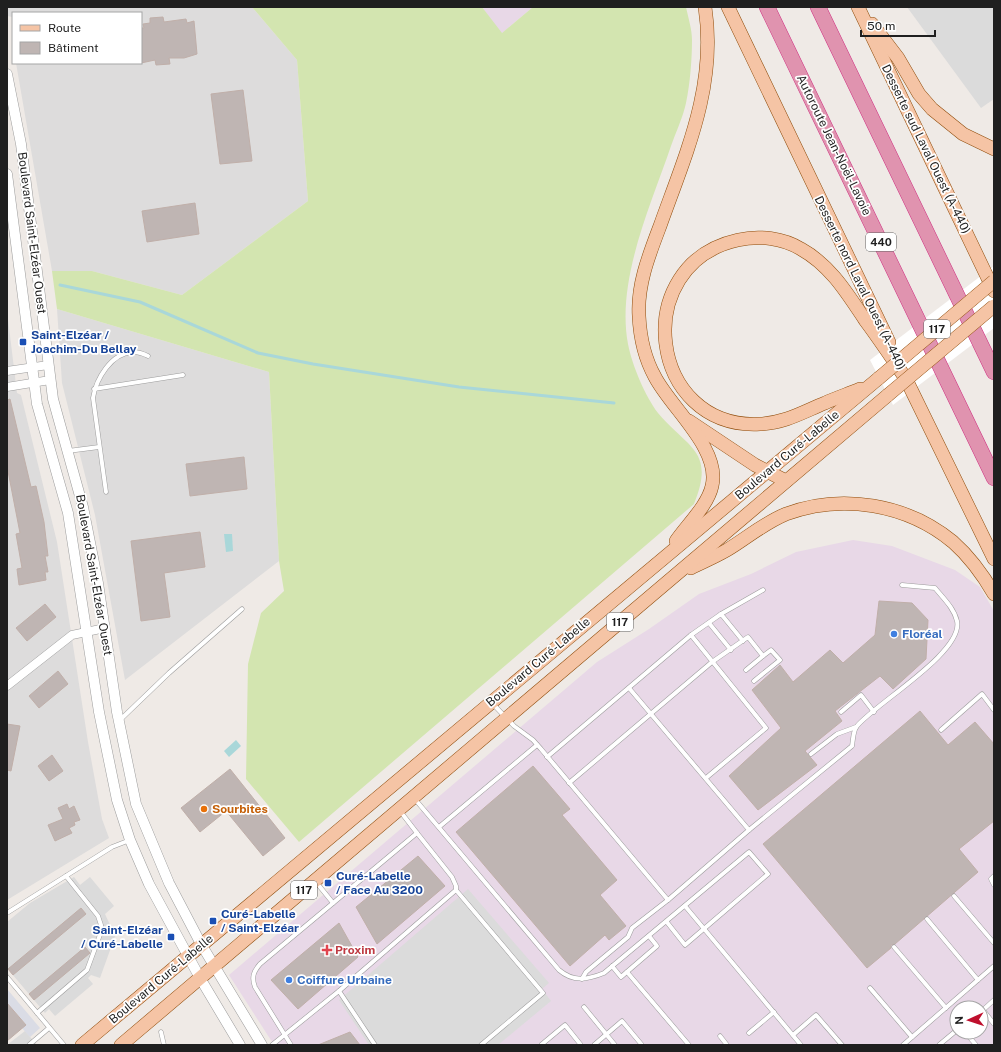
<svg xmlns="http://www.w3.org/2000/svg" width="1001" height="1052" viewBox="0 0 1001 1052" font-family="'Public Sans',sans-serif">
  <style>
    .residential { fill: #dddcdc }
    .industrial { fill: #e8d8e7; fill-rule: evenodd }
    .grass { fill: #d3e5b0 }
    .parking { fill: #dbdbdb }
    .plaza { fill: #dadce5 }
    .water { fill: #a9d7d9 }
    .pier { fill: #fff }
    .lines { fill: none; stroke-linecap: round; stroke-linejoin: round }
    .stream { stroke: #a9d7d9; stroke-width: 3 }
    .building { fill: #bfb5b3; stroke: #c0afa9 }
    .service-casing { stroke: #9c9c9c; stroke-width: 5 }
    .minor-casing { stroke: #9c9c9c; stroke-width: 9 }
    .tertiary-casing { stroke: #9c9c9c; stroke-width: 11 }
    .primary-casing { stroke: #8f4c0b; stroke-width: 14 }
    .motorway-casing { stroke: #ce3282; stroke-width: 16 }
    .service { stroke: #fff; stroke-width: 4 }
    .minor { stroke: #fff; stroke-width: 8 }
    .tertiary { stroke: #fff; stroke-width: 10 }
    .primary { stroke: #f5c4a5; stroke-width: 13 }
    .motorway { stroke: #e093af; stroke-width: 15 }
    .primary-bridge-casing { stroke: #8f4c0b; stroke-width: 14; stroke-linecap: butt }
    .primary-bridge { stroke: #f5c4a5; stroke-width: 13 }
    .transit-dot { fill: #1a4fb4; stroke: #fff; stroke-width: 1.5 }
    .shop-dot { fill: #3f7fe0; stroke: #fff; stroke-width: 1.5 }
    .food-dot { fill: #e8710a; stroke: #fff; stroke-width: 1.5 }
    .health-dot { fill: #e0444e; stroke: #fff; stroke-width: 1.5 }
    .labels { text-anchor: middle; stroke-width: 3.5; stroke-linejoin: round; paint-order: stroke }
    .shield { fill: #fff; stroke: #626262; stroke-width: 1 }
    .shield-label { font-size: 11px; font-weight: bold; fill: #1f1f1f }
    .street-label { font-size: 12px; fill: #1f1f1f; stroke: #fff }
    .transit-label { font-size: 12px; font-weight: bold; fill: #164399; stroke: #fff; text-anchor: start }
    .shop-label { font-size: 12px; font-weight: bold; fill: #366cbe; stroke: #fff; text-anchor: start }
    .food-label { font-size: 12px; font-weight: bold; fill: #c56008; stroke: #fff; text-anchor: start }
    .health-label { font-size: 12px; font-weight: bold; fill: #be3a42; stroke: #fff; text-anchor: start }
  </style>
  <rect width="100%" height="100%" fill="#efeae6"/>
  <g class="residential">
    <path d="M7 7H252L297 60 308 201 182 295 92 271H52L16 63H141V13H13V17L7 16Z"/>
    <path d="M57 309 269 372 279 561 125 680 95 515 62 383Z"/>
    <path d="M7 311 17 393 21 395 57 542 88 742 102 819 109 838 7 900Z"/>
  </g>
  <g class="industrial">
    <path d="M482 7H533L501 34Z"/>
    <path d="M853 540 892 546 955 570 980 587 994 611V1045H274L229 975 597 662 649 629 699 594 751 574 796 552ZM957 1008H981V1032H957Z"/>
  </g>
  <path class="grass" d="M252 7H482L502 33 533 7H686C688 17 692 29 692 40 692 59 690 84 686 103 683 117 676 132 671 146 651 205 616 280 628 344 632 365 645 396 658 413 687 448 716 450 694 504L299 842 246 779 248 664 261 613 284 591 279 561 269 372 57 309 52 271H92L182 295 308 201 297 60Z"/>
  <g class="parking">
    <path d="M907 7H994V99L981 108Z"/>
    <path d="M74 877 80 885 90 877 114 906 105 914 110 925 118 928 100 978 91 975 88 978 93 984 55 1016 49 1009 45 1013 7 968V922L30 903Z"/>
    <path d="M468 889 549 983 542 989 551 1001 498 1045H369L339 1000Z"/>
    <path d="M25 1031 37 1045H7Z"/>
  </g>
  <path class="plaza" d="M7 989 40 1028 30 1037 22 1028 26 1025 7 1003Z"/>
  <g class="water">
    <path d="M224 534H232L233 551 226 552Z"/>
    <path d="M236 740 241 746 229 757 224 751Z"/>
  </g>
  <path class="pier" d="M994 266V328L893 405 870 360Z"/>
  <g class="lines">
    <path class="stream" d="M60 285 140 302 258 353 313 364 459 387 614 403"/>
  </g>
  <g class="building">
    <path d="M163 17 164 22 186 19 187 23 194 21 197 54 184 58H169L170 64 156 65 155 60 141 63V28H144L143 24 150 23V18Z"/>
    <path d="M243 90 252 161 220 164 211 94Z"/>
    <path d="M195 203 199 234 147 242 142 211Z"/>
    <path d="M10 399 31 487 36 486 44 522 48 556H45L48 572H45L46 580 19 585 17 569 22 568 16 534 20 533 7 466V400Z"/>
    <path d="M244 457 247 489 190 496 186 464Z"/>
    <path d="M200 532 205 567 164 573 170 617 141 621 131 541Z"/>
    <path d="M879 601 912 603 928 620 926 659 893 689 880 676 835 711 842 721 805 751 817 765 758 810 729 776 781 728 752 690 780 665 793 682 830 650 843 663 875 635Z"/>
    <path d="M45 604 56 617 27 641 16 628Z"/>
    <path d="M58 671 68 684 39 708 29 696Z"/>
    <path d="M920 711 948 745 975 722 994 744V821L959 849 978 872 895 944 891 945V948L867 968 763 844Z"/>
    <path d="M7 724 20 726 11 771 7 770Z"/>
    <path d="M52 755 63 771 49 781 38 766Z"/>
    <path d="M533 766 570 809 562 815 617 880 600 895 626 926 609 940 605 935 570 966 456 832Z"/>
    <path d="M230 769 285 838 263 856 226 811 200 832 181 808Z"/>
    <path d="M67 804 69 809 74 806 80 820 74 822 75 825 69 828 72 833 55 841 48 825 63 819 58 808Z"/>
    <path d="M418 856 445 886 377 944 356 907Z"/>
    <path d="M81 908 86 914 13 975 8 969Z"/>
    <path d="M339 923 358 957 298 1009 271 980Z"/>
    <path d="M85 947 90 953 34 1000 29 994Z"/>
    <path d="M7 1003 26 1025 7 1041Z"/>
    <path d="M350 1032 360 1045H318Z"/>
  </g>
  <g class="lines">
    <g class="service-casing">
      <g id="service">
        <path d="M94 389 183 375"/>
        <path d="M68 451 99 447"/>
        <path d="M106 492 93 398C96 379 111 353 133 352 138 352 144 354 148 356"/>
        <path d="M721 614 763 590"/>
        <path d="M709 623 731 650"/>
        <path d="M691 635 721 614 743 641"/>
        <path d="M754 681 780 660 771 650 763 656"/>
        <path d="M629 688 749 830 668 900"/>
        <path d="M492 703 514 726 533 740 541 749 668 900 632 928 628 937 586 972 582 979"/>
        <path d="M841 712 861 695 874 712"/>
        <path d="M119 721 169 673 242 609"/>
        <path d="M941 730 982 694 994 710"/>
        <path d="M811 754 837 734 856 727"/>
        <path d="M547 757 691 635 766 728 706 778"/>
        <path d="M569 783 712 662 748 637 763 656 746 670"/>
        <path d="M414 798 559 970C573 982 587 980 604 973L749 852 768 874 685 945 666 921"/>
        <path d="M439 827 537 745"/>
        <path d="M749 830 852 746C853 741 853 730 857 726 876 703 964 652 957 621 954 608 943 598 935 588L902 585"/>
        <path d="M994 876 991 879 994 885"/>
        <path d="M316 882 333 903"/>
        <path d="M456 890 543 993 481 1045"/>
        <path d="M954 896 994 943"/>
        <path d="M685 906 801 1045"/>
        <path d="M7 913 112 847 130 840"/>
        <path d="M927 919 978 980"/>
        <path d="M894 947 946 1008"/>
        <path d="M612 966 621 977 657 946 649 936"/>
        <path d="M627 972 689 1045"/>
        <path d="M7 977 64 1045"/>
        <path d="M870 988 912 1037"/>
        <path d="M339 991 456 890V886L452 877 417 833"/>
        <path d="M994 1000 983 1010 994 1024"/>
        <path d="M584 1007 615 1045"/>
        <path d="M37 1013 87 970 101 932V925L98 916 66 876"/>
        <path d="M161 1032 164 1045"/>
        <path d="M965 1032 976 1045"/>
        <path d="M749 1033 774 1012"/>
        <path d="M793 1035 816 1015 842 1045"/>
        <path d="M720 1036 727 1045"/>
        <path d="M29 1045 49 1028"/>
        <path d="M272 1045 339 991 375 1045"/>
        <path d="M291 1045 255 987C251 977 254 971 260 964L417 833 400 811"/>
        <path d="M541 1045 565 1025 581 1045"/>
        <path d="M594 1045 622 1021 642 1045"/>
        <path d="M903 1045 994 966"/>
        <path d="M939 1045 957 1030"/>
      </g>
    </g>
    <g class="minor-casing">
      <g id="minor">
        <path d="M7 371 48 365"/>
        <path d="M7 387 50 380"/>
        <path d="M7 686 72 635 105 628"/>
      </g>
    </g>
    <g class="tertiary-casing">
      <g id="tertiary">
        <path d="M7 74 21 144 53 399 83 507 98 583 117 712 136 804 169 883 201 944 262 1045"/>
        <path d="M7 174 37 404 68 513 99 712 117 800 130 840 149 884 200 978 240 1045"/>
      </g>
    </g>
    <g class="primary-casing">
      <g id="primary">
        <path d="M728 7 889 342"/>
        <path d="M858 7 994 291"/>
        <path d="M872 24 898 58 919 94 932 109 963 134 994 149"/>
        <path d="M904 375 994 559"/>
        <path d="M860 389C848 394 836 398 825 403 803 412 785 423 760 424 648 430 628 264 738 240 759 235 783 238 801 249 830 265 847 293 865 320 880 340 894 361 908 382"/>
        <path d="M689 421 755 465 786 481"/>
        <path d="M676 541C687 525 708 505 712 486 721 449 671 408 655 377 645 359 640 337 639 316 637 285 649 255 660 226 686 153 717 86 705 7"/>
        <path d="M691 568C703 562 715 557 727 550 747 538 764 523 786 514 842 493 907 504 953 542 970 557 983 575 994 594"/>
        <path d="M82 1045 879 378"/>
        <path d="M121 1045 888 395"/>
      </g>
    </g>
    <g class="motorway-casing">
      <g id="motorway">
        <path d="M767 7 994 478"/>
        <path d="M818 7 994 372"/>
      </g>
    </g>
    <use href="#service" class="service"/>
    <use href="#minor" class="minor"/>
    <use href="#tertiary" class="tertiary"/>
    <use href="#primary" class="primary"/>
    <use href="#motorway" class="motorway"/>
    <g class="primary-bridge-casing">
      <g id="primary-bridge">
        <path d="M879 378 994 281"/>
        <path d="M888 395 994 306"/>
      </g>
    </g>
    <use href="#primary-bridge" class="primary-bridge"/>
  </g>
  <g class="transit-dot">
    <rect x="19" y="338" width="8" height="8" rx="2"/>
    <rect x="324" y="879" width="8" height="8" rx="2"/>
    <rect x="209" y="917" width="8" height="8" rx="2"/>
    <rect x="167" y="933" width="8" height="8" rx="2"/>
  </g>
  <g class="shop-dot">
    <circle cx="894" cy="634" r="4"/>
    <circle cx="289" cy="980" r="4"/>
  </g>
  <circle class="food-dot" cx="204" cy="809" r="4"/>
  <path class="health-dot" d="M325 944h4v4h4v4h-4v4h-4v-4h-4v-4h4z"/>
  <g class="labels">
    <g class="shield">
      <rect x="866" y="233" width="30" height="18" rx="3"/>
      <rect x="924" y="320" width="26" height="18" rx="3"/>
      <rect x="607" y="613" width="26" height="18" rx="3"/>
      <rect x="291" y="881" width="26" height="18" rx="3"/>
    </g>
    <g class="shield-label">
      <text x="881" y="246">440</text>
      <text x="937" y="333">117</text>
      <text x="620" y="626">117</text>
      <text x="304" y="894">117</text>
    </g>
    <g class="street-label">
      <text transform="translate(834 145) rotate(64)" y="4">Autoroute Jean-Noël-Lavoie</text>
      <text transform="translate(926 149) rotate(64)" y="4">Desserte sud Laval Ouest (A-440)</text>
      <text transform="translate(32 233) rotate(83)" y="4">Boulevard Saint-Elzéar Ouest</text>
      <text transform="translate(860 283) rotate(64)" y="4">Desserte nord Laval Ouest (A-440)</text>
      <text transform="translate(787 455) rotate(-40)" y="4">Boulevard Curé-Labelle</text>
      <text transform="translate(94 575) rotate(80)" y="4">Boulevard Saint-Elzéar Ouest</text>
      <text transform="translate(538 662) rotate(-40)" y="4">Boulevard Curé-Labelle</text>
      <text transform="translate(161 979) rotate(-40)" y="4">Boulevard Curé-Labelle</text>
    </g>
    <g class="transit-label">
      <text x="31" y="339">Saint-Elzéar /<tspan x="31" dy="14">Joachim-Du Bellay</tspan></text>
      <text x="336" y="880">Curé-Labelle<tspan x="336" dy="14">/ Face Au 3200</tspan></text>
      <text x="221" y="918">Curé-Labelle<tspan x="221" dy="14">/ Saint-Elzéar</tspan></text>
      <text x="163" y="934" text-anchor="end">Saint-Elzéar<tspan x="163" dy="14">/ Curé-Labelle</tspan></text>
    </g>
    <g class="shop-label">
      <text x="902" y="638">Floréal</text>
      <text x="297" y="984">Coiffure Urbaine</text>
    </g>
    <g class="food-label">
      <text x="212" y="813">Sourbites</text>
    </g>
    <g class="health-label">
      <text x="335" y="954">Proxim</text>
    </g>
  </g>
  <rect width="1001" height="1052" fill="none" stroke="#1f1f1f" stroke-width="16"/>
  <rect x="12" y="12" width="130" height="52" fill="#ffffff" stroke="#a5a5a5"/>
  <rect x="20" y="25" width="20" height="6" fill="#f5c4a5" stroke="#a5a5a5"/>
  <text x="48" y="32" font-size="12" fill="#1f1f1f">Route</text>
  <rect x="20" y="42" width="20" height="12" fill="#bfb5b3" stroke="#a5a5a5"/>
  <text x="48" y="52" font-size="12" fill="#1f1f1f">Bâtiment</text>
  <g transform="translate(969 1020) rotate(267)"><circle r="19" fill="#ffffff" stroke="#a5a5a5"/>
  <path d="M0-3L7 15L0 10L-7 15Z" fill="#bf0f2d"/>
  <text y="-6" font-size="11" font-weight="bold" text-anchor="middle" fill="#1f1f1f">N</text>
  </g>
  <path d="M861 30v6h74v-6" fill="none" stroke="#1f1f1f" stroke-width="2"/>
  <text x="867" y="30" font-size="12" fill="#1f1f1f" stroke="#ffffff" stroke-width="3" paint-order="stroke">50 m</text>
</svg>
